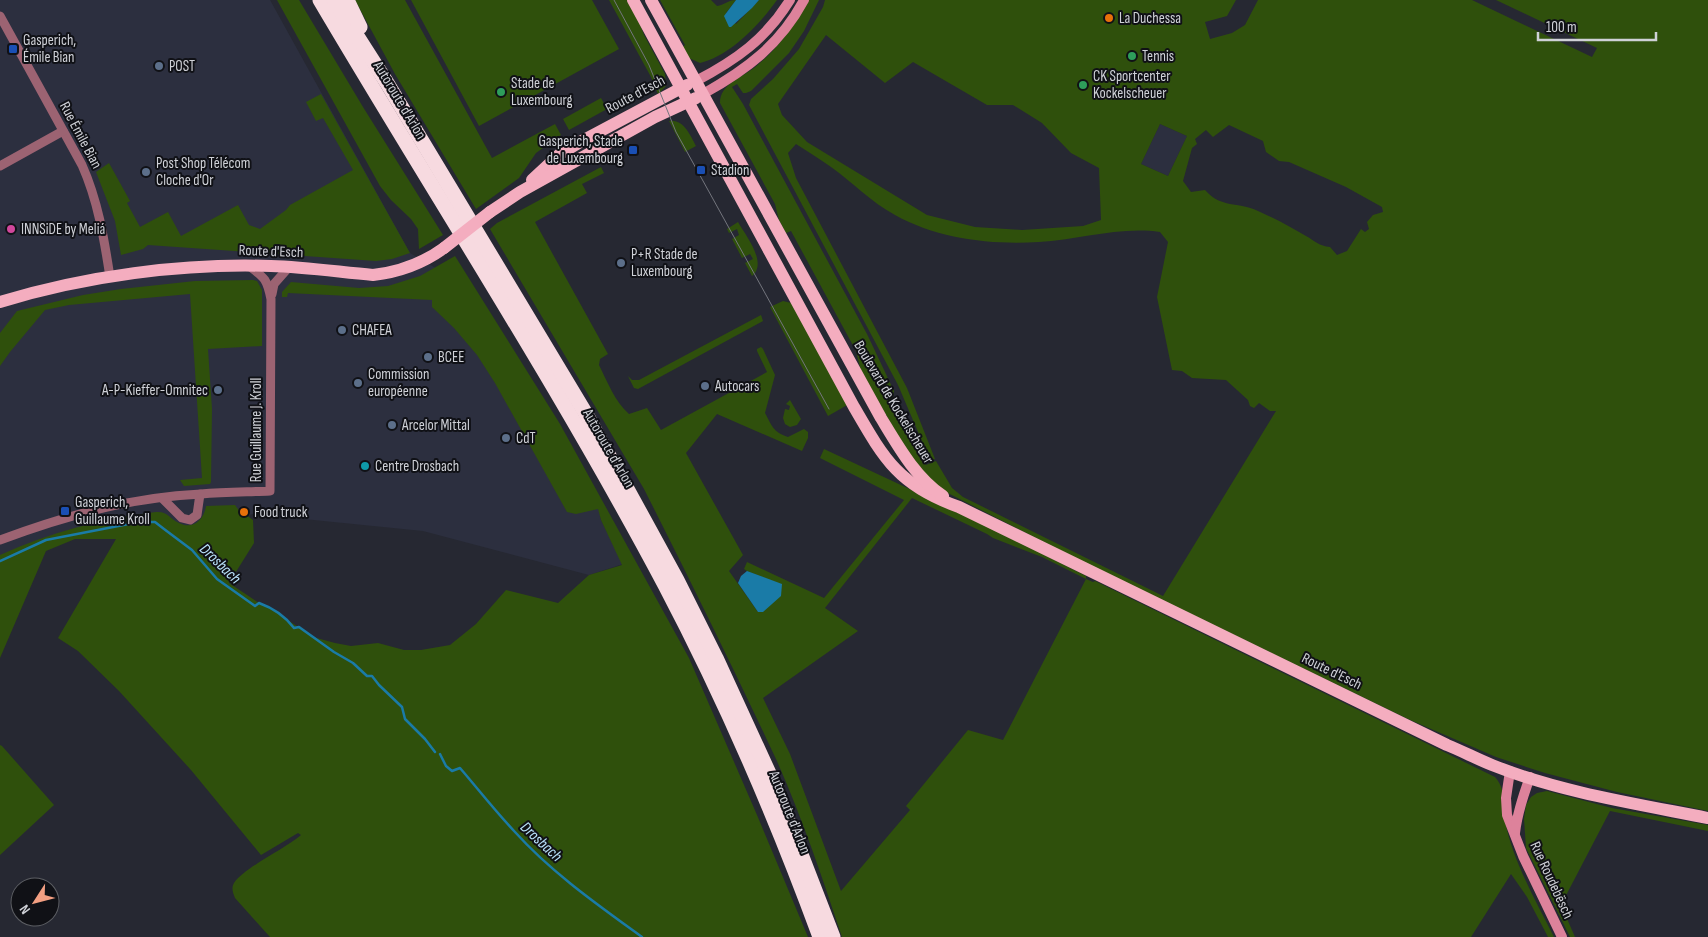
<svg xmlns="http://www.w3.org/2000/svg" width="1708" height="937" viewBox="0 0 1708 937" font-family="'Sofia Sans Condensed',sans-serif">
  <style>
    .built { fill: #2c2f3f }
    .green { fill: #2f500c; fill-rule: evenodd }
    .water { fill: #1a7ba7 }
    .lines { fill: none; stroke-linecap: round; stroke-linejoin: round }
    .stream { stroke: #1a7ba7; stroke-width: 2.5 }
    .minor { stroke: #9c6372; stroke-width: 9 }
    .secondary { stroke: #dd829b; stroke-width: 10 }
    .primary { stroke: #f4adbf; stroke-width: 12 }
    .motorway { stroke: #f7dae0; stroke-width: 15 }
    .tram { stroke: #74767e; stroke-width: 1 }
    .primary-bridge { stroke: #f4adbf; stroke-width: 12 }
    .food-dot { fill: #e8710a; stroke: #101116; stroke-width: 2 }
    .transit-dot { fill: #1a4fb4; stroke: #101116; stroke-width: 2 }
    .leisure-dot { fill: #2e9e5b; stroke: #101116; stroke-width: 2 }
    .service-dot { fill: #5c6f8a; stroke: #101116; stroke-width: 2 }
    .hotel-dot { fill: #d1479c; stroke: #101116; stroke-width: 2 }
    .culture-dot { fill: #0f9aa8; stroke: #101116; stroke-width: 2 }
    .labels { text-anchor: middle; stroke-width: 4; stroke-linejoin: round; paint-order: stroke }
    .poi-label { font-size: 15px; fill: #cfd1d7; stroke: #101116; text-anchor: start }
    .street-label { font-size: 15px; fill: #cfd1d7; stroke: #101116 }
    .water-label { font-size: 16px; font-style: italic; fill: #bae3fc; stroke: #101116 }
  </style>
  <rect width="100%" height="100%" fill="#262832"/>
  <g class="built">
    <path d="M0 0H270L410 253 439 270 597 501 601 520 623 564 589 575 423 531 253 514 190 528 74 532 0 566Z"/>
    <path d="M1160 124 1187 136 1168 176 1141 164Z"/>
  </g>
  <g class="green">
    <path d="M277 0H299L363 107 443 235 419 249 418 229 411 219 391 200 380 186Z"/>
    <path d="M355 0H405L492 158 555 124 561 135 536 153 519 178 476 209 395 74Z"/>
    <path d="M411 0H592L619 49 479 126Z"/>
    <path d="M609 0H629L637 16 644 35 665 74 666 86 658 94 651 77Z"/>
    <path d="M660 0H711L717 6C724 5 728 0 736 0L726 13 736 24 759 0H777C760 24 730 56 700 63L689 58 681 48 685 45Z"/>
    <path d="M807 0H819L804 31 789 53 751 91 746 93H743L737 84 732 87 743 104 867 334 894 391 893 397 888 401 891 408 897 407 902 410 926 465 936 461 952 488 963 497 1163 596 1276 411H1270L1259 403 1254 408 1250 406 1248 400 1226 380 1192 378 1182 371 1172 370 1157 297 1168 242 1160 232C1120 226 1079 240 1039 242 991 245 938 239 895 215 871 202 852 182 831 167 820 159 808 152 796 144L788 153 796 178 907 388 935 459 932 460 927 453 898 385 749 105 751 99 773 79 799 49 823 7 825 0H1236L1227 16 1205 22 1210 39 1232 33 1245 25 1258 0H1472L1592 57 1597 48 1496 0H1708V811L1617 792 1545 773 1496 757 1408 719 1091 566 936 487 913 462 861 371 856 351 791 231 786 233 779 220 775 204 720 103C720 84 741 78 754 68 764 60 774 50 782 40 792 29 800 14 807 0ZM826 35 885 83 913 62 987 105H1013L1042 123 1071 153 1099 168 1101 220 1083 226 1022 230 975 227 927 215 807 142 782 115 778 104ZM1160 124 1187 136 1168 176 1141 164ZM1229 125 1263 141 1266 152 1279 161 1289 162 1346 187 1382 207 1383 212 1373 215 1367 222 1369 229 1365 232 1361 229 1347 251 1337 255 1330 247C1319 246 1315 241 1306 236 1291 227 1274 218 1258 211 1237 201 1222 209 1205 190L1191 192 1183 181 1192 148 1197 144 1195 139 1206 130 1213 137Z"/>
    <path d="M321 94 410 253 392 259 376 261 148 245 143 249 121 255 115 221 96 172 109 163 130 201 127 203 140 227 168 212 181 236 238 205 249 225 260 229 286 210 290 205 353 170 323 118 316 121 306 102Z"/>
    <path d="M601 98 607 109 569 130 563 119Z"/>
    <path d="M669 121C684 119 690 135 696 146L685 152Z"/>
    <path d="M601 167 604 173 582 184 587 193 535 222 608 354 600 359 599 365C607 381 615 402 629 414L647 408 661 430 767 372 757 351V349L761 347 763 349 775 375 765 413C772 426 773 432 788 437L804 429 808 432V438L802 451 717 414 686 453 743 555 729 571 758 612 782 585 747 571 744 569 747 562 824 598 904 500 820 458 824 449 980 522 1086 576V579L1093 582 1095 581 1495 777C1506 789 1503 804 1505 820 1512 860 1536 901 1554 937H1548L1527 897 1511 874 1471 937H842C822 877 802 817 776 759 734 669 689 578 644 489L490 229 497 223ZM912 498 987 534 993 538 1042 557 1086 579 1003 740 968 730 906 806 910 810 841 891 790 754 763 698 858 631 825 608Z"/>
    <path d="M738 222C746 236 768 263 752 276L745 263 753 259 750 254 742 258 732 239 739 235 737 229 729 233 727 229Z"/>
    <path d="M455 256 560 424 689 658 757 815 808 937H270L235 898C233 893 231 888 234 883 245 867 285 849 301 835L298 833 261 855 191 770 119 691 78 651 58 638 116 539H75L46 551 0 658V555C49 533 103 518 156 512 168 511 170 519 179 523 193 530 204 520 206 506L235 505 238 509 253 520 254 543 229 583 259 603 267 606 313 637 335 643 351 646 378 643 404 650H421L450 645 476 624 506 590 558 603 589 575 622 565 601 520 598 509 576 514 567 512 495 383 477 355 454 328 432 307V300L288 293 287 297H282V292L291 282 359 288 388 286 420 276Z"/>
    <path d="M253 280 257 281 262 290V346L208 349 212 409 211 482 210 484 184 486 180 480 202 478 190 294 69 305 45 310 10 352 0 366V333L17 311 83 295 121 289 195 281Z"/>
    <path d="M783 301 791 303 849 404 828 416 770 307Z"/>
    <path d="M761 315 763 321 638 389 634 388 628 376 632 380H639Z"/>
    <path d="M790 400 801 419 797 425 790 427 785 424 783 418 785 409 789 410 790 406 786 404Z"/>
    <path d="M0 745 2 746 54 805 0 855Z"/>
    <path d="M1547 791 1612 808 1708 825V831L1610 811 1561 905 1575 937H1570L1526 848 1524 819 1526 805 1531 797 1537 793Z"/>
  </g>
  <g class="water">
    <path d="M736 0H759L752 8 731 27H729L724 16Z"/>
    <path d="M747 571 782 584 781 596 763 612H758L738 583 741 576Z"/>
  </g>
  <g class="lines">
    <g class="stream">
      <path d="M0 561 46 540 139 522H155L164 529 192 550 217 579 255 606 259 603C273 608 285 616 294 628L299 627 334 652 353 663 367 676H372L379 685 402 707 405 719 425 739 435 752"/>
      <path d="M440 754 446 766 452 771 460 768C478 789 496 812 515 832 552 873 598 905 642 937"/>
    </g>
    <g class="minor">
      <path d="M0 16 82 165C98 201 104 238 110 277"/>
      <path d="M0 166 63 131"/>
      <path d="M272 294 274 284 289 267"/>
      <path d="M162 498 182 518 190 520 197 515 200 494"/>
      <path d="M0 540C65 516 131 497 201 494 224 492 247 492 270 491L271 299C267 279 265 278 249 266"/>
    </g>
    <g class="secondary">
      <path d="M696 81C736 60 766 39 790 0"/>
      <path d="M703 94C746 70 780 45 804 0"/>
      <path d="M1510 771 1506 798 1507 815 1523 856 1562 937"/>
      <path d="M1515 833C1517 814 1523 796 1530 777"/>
    </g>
    <g class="primary">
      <path d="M633 0 854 407C884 459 899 486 959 507L1447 745C1462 751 1477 759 1492 765 1559 792 1637 804 1708 818"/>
      <path d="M651 0 881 418C898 446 915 477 943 496"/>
      <path d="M532 180 560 154 580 142 687 85"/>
      <path d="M490 212 520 192 655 117 696 98"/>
      <path d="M0 302C85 276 182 263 271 266 305 267 339 272 373 275 400 272 422 264 444 248"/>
    </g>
    <g class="motorway">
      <path d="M320 0C435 195 559 385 665 585 725 699 776 817 820 937"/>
      <path d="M334 0 387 83 586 414 677 580 716 658 773 782 833 937"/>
      <path d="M347 0 360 27"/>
    </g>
    <path class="tram" d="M614 0 649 65 676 132 829 409"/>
    <path class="primary-bridge" d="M444 248 490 212"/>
  </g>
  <g class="food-dot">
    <circle cx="1109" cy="18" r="5"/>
    <circle cx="244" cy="512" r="5"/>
  </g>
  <g class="transit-dot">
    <rect x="8" y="44" width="10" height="10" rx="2.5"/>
    <rect x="628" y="145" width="10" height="10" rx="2.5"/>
    <rect x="696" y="165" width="10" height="10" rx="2.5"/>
    <rect x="60" y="506" width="10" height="10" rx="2.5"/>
  </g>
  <g class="leisure-dot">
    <circle cx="1132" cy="56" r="5"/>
    <circle cx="1083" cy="85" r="5"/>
    <circle cx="501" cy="92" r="5"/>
  </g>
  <g class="service-dot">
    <circle cx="159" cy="66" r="5"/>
    <circle cx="146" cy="172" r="5"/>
    <circle cx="621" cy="263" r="5"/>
    <circle cx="342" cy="330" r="5"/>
    <circle cx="428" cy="357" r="5"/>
    <circle cx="358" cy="383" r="5"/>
    <circle cx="705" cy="386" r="5"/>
    <circle cx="218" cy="390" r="5"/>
    <circle cx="392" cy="425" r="5"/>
    <circle cx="506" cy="438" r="5"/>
  </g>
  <circle class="hotel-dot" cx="11" cy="229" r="5"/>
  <circle class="culture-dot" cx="365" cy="466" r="5"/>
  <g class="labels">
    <g class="poi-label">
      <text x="1119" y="23">La Duchessa</text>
      <text x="23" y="45">Gasperich,<tspan x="23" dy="17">Émile Bian</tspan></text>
      <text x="1142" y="61">Tennis</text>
      <text x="169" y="71">POST</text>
      <text x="1093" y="81">CK Sportcenter<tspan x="1093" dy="17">Kockelscheuer</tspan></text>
      <text x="511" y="88">Stade de<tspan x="511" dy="17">Luxembourg</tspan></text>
      <text x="623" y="146" text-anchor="end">Gasperich, Stade<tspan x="623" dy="17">de Luxembourg</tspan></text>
      <text x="156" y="168">Post Shop Télécom<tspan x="156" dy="17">Cloche d'Or</tspan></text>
      <text x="711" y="175">Stadion</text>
      <text x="21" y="234">INNSiDE by Meliá</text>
      <text x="631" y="259">P+R Stade de<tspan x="631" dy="17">Luxembourg</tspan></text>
      <text x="352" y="335">CHAFEA</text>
      <text x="438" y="362">BCEE</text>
      <text x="368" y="379">Commission<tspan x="368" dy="17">européenne</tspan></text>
      <text x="715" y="391">Autocars</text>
      <text x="208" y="395" text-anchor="end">A-P-Kieffer-Omnitec</text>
      <text x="402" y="430">Arcelor Mittal</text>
      <text x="516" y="443">CdT</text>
      <text x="375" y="471">Centre Drosbach</text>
      <text x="75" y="507">Gasperich,<tspan x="75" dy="17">Guillaume Kroll</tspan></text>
      <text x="254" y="517">Food truck</text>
    </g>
    <g class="street-label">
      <text transform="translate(635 94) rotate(-28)" y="5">Route d'Esch</text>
      <text transform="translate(400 100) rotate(59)" y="5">Autoroute d'Arlon</text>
      <text transform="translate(81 135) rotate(62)" y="5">Rue Émile Bian</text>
      <text transform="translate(271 251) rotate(2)" y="5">Route d'Esch</text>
      <text transform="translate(894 402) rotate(59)" y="5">Boulevard de Kockelscheuer</text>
      <text transform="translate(256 430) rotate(-90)" y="5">Rue Guillaume J. Kroll</text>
      <text transform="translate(609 448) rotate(60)" y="5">Autoroute d'Arlon</text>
      <text transform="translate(1332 671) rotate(26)" y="5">Route d'Esch</text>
      <text transform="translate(790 812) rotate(68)" y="5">Autoroute d'Arlon</text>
      <text transform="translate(1552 880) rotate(65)" y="5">Rue Roudebësch</text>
    </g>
    <g class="water-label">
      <text transform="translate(221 563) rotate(44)" y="6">Drosbach</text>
      <text transform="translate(542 841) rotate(43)" y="6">Drosbach</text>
    </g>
  </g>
  <g transform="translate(35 902) rotate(234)"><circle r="24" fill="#101116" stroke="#5c5e63"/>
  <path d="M0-4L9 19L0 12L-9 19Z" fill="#f39f82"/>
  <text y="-8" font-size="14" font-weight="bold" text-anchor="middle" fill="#cfd1d7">N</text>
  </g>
  <path d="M1538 32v8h118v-8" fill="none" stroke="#cfd1d7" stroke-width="2.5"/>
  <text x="1546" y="32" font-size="15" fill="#cfd1d7" stroke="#101116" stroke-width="4" paint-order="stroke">100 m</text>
</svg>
